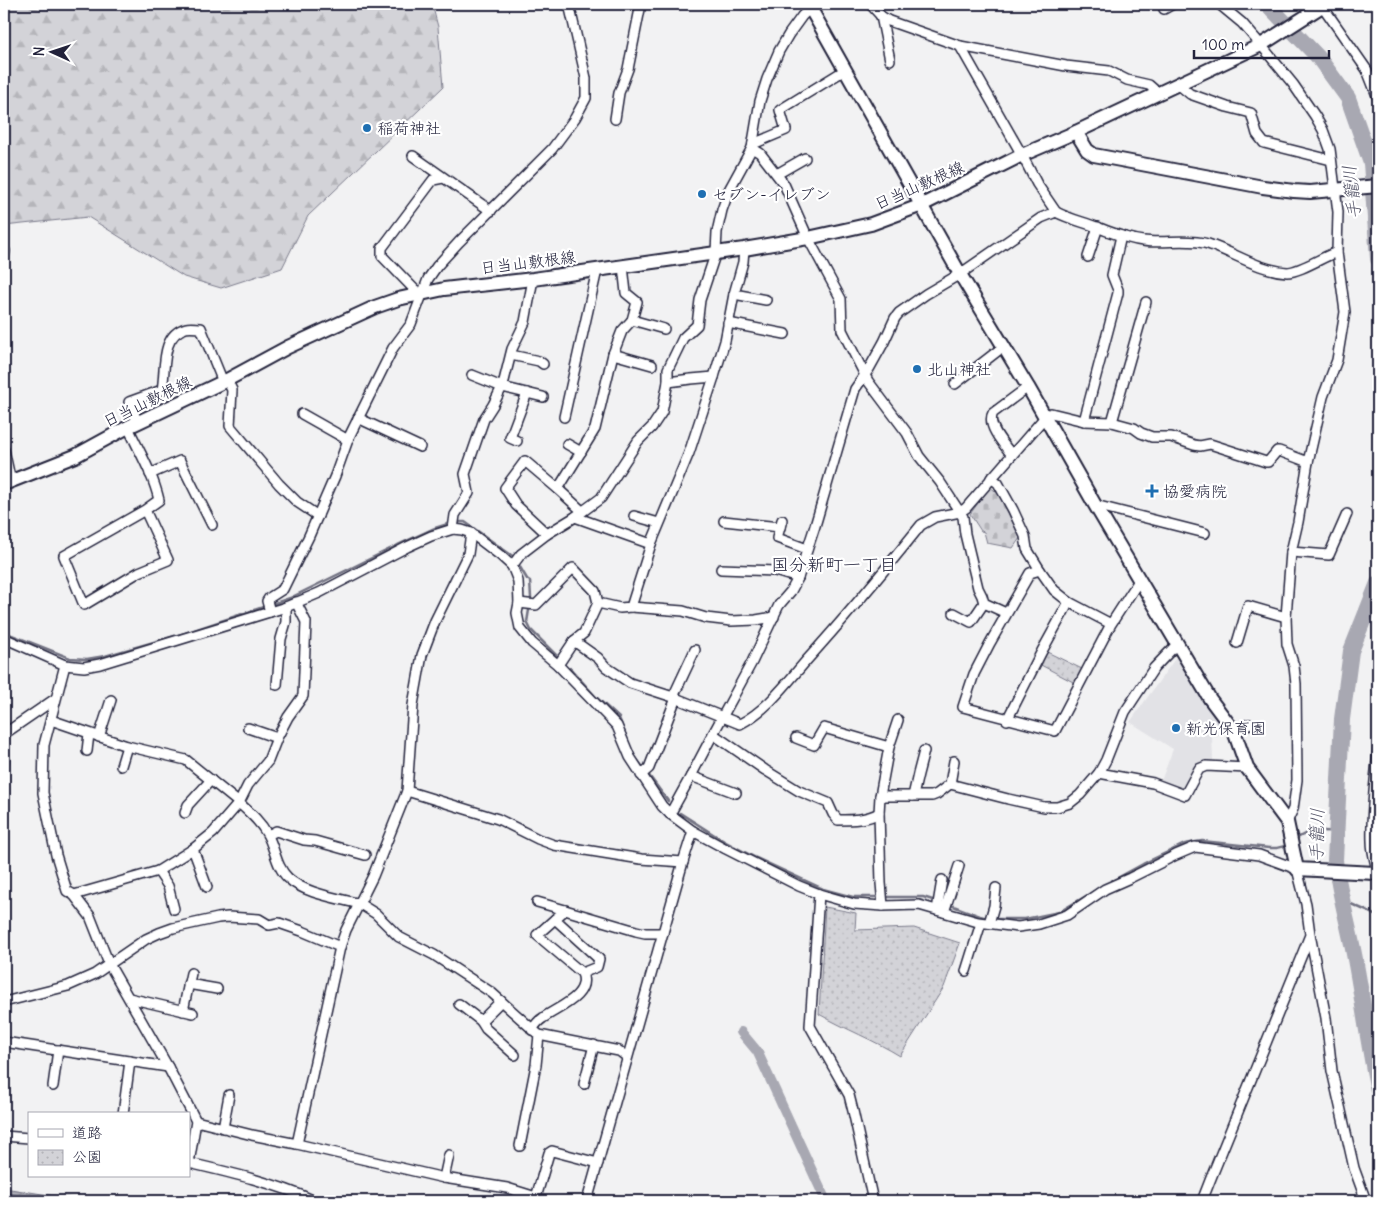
<svg xmlns="http://www.w3.org/2000/svg" width="1382" height="1205" viewBox="0 0 1382 1205" font-family="Delius,'Klee One',sans-serif">
  <style>
    .built { fill: #e2e2e6 }
    .forest { fill: url(#forest-firs); stroke: #7a7a8a }
    .cemetery { fill: url(#cemetery-stones); stroke: #7a7a8a }
    .park { fill: url(#park-dots); stroke: #7a7a8a }
    .water { fill: url(#water-waves); stroke: #727282 }
    .lines { fill: none; stroke-linecap: round; stroke-linejoin: round }
    .shore { stroke: #58586b; stroke-width: 1 }
    .stream { stroke: #727282; stroke-width: 2.5 }
    .canal { stroke: #a8a8b2; stroke-width: 10 }
    .river { stroke: #a8a8b2; stroke-width: 16 }
    .street-casing { stroke: #22223b; stroke-width: 12 }
    .secondary-casing { stroke: #22223b; stroke-width: 16 }
    .street { stroke: #fff; stroke-width: 9 }
    .secondary { stroke: #fff; stroke-width: 12 }
    .poi-dot { fill: #1f6fb2; stroke: #fff; stroke-width: 2 }
    .labels { text-anchor: middle; stroke-width: 4.5; stroke-linejoin: round; paint-order: stroke }
    .poi-label { font-size: 16px; fill: #22223b; stroke: #fff; text-anchor: start }
    .street-label { font-size: 16px; fill: #22223b; stroke: #fff }
    .water-label { font-size: 18px; font-style: italic; fill: #58586b; stroke: #fff }
    .neighbourhood-label { font-size: 18px; fill: #22223b; stroke: #fff }
  </style>
  <defs>
    <pattern id="forest-firs" width="22" height="20" patternUnits="userSpaceOnUse" patternTransform="scale(1.25)"><rect width="22" height="20" fill="#d3d3d8"/><path d="M5 1l3.5 6h-7zM16 11l3.5 6h-7z" fill="#b5b5ba"/></pattern>
    <pattern id="cemetery-stones" width="16" height="16" patternUnits="userSpaceOnUse" patternTransform="scale(1.25)"><rect width="16" height="16" fill="#d3d3d8"/><path d="M2 7V4a2 2 0 0 1 4 0v3zM10 15v-3a2 2 0 0 1 4 0v3z" fill="#b5b5ba"/></pattern>
    <pattern id="park-dots" width="8" height="8" patternUnits="userSpaceOnUse" patternTransform="scale(1.25)"><rect width="8" height="8" fill="#d3d3d8"/><path d="M2 2h.1M6 6h.1" fill="none" stroke="#b5b5ba" stroke-width="1.8" stroke-linecap="round"/></pattern>
    <pattern id="water-waves" width="16" height="10" patternUnits="userSpaceOnUse" patternTransform="scale(1.25)"><rect width="16" height="10" fill="#a8a8b2"/><path d="M0 5q4-4 8 0t8 0" fill="none" stroke="#888892"/></pattern>
  </defs>
  <rect width="100%" height="100%" fill="#f2f2f3"/>
  <filter id="ink" filterUnits="userSpaceOnUse"><feTurbulence type="fractalNoise" baseFrequency=".02" numOctaves="2"/><feDisplacementMap in="SourceGraphic" scale="10" xChannelSelector="R" yChannelSelector="G"/><feConvolveMatrix kernelMatrix="1 2 1 2 8 2 1 2 1" color-interpolation-filters="sRGB"/></filter>
  <g filter="url(#ink)">
    <path class="built" d="M1177 656 1225 734 1212 736 1213 760 1201 761 1185 791 1160 784 1173 749 1130 722Z"/>
    <path class="forest" d="M4 4H432L438 27 443 87 308 216 282 268 221 288 184 277 88 217 4 226Z"/>
    <path class="cemetery" d="M990 487 999 494 1020 538 1013 548 987 543 984 532 981 531 970 514Z"/>
    <g class="park">
      <path d="M1045 651 1082 669 1075 683 1039 664Z"/>
      <path d="M825 907 856 913 855 930 914 928 960 943 944 987 900 1056C874 1040 845 1029 819 1014Z"/>
    </g>
    <path class="water" d="M4 1188 87 1201H4Z"/>
    <g class="lines">
      <path class="shore" d="M4 1193 57 1201"/>
      <g class="stream">
        <path d="M456 522H465L514 557"/>
        <path d="M517 562 527 579 530 581 531 598 527 622 531 630 558 657"/>
        <path d="M4 632 70 658 87 659 105 656 185 633 290 598 398 545 435 528 451 523"/>
        <path d="M570 668 596 697 619 718 633 754 668 801"/>
        <path d="M680 813 724 841 756 858 823 889 853 897H879"/>
        <path d="M1295 840C1307 830 1321 830 1336 832"/>
        <path d="M1110 882 1143 864 1185 844 1202 841 1269 848H1277L1289 845"/>
        <path d="M884 897H923L936 901"/>
        <path d="M1342 900 1367 911 1378 917"/>
        <path d="M948 904 980 916 988 918"/>
        <path d="M994 919H1025L1059 912 1096 890"/>
      </g>
      <g class="canal">
        <path d="M741 1032 756 1050"/>
        <path d="M758 1053 826 1201"/>
      </g>
      <g class="river">
        <path d="M1267 4 1318 57 1348 98 1371 163 1378 259"/>
        <path d="M1378 583 1351 651 1342 719 1335 860C1339 892 1348 923 1354 954 1363 999 1368 1045 1378 1090"/>
      </g>
      <g class="street-casing">
        <g id="street">
          <path d="M870 4 881 16 889 21 960 46 1022 155 1037 184 1056 212"/>
          <path d="M1219 4 1242 23 1261 45 1293 84 1315 116 1323 130 1330 149 1338 212 1337 252 1345 312 1337 360 1323 397 1308 462 1298 522 1291 552 1286 617 1287 644 1294 666 1296 684 1297 780 1293 809 1287 822"/>
          <path d="M1321 4 1367 70 1378 98"/>
          <path d="M1164 9 1173 4"/>
          <path d="M881 16 890 60"/>
          <path d="M960 46 1066 66 1109 71 1127 80 1149 85 1158 93"/>
          <path d="M1178 84 1190 94 1227 107 1251 113 1257 134 1264 143 1331 160"/>
          <path d="M615 119 619 93 628 69 641 4"/>
          <path d="M753 144 786 130 780 110 845 70"/>
          <path d="M752 148 760 153 784 184 808 238 841 299 842 330 868 381 907 433 919 456 940 482 963 517 965 534 978 588 982 596 984 603 1006 613"/>
          <path d="M413 156 491 211"/>
          <path d="M777 174 805 158"/>
          <path d="M4 256 5 251"/>
          <path d="M1088 257 1098 227"/>
          <path d="M422 294 414 289 382 256V248L433 180 443 178"/>
          <path d="M734 294 766 300"/>
          <path d="M632 320 664 329"/>
          <path d="M728 323 785 334"/>
          <path d="M613 354 652 365"/>
          <path d="M511 355 539 361 543 364"/>
          <path d="M472 375 502 387 543 397"/>
          <path d="M227 380 232 390 230 426 279 484 297 502 318 516"/>
          <path d="M668 382 691 379 714 377"/>
          <path d="M955 384 999 350 1005 347"/>
          <path d="M302 414 348 440"/>
          <path d="M564 417 597 270"/>
          <path d="M358 418 420 447"/>
          <path d="M1084 421 1118 293V290L1112 275 1121 236"/>
          <path d="M138 422 133 412 129 402 162 390C166 370 160 335 186 328 190 327 197 328 201 328L223 382"/>
          <path d="M1112 422 1146 302"/>
          <path d="M128 427C139 451 153 474 159 500L145 510 64 556 84 605 139 572 168 560 145 510"/>
          <path d="M517 441 510 438 527 393"/>
          <path d="M567 444 581 452"/>
          <path d="M4 450 11 482"/>
          <path d="M1012 455C1004 445 986 425 993 413L1028 387"/>
          <path d="M150 474 180 461 212 525"/>
          <path d="M991 478 998 483 1013 510 1025 536 1027 549 1040 570"/>
          <path d="M558 489 595 429 613 354 622 331 632 320 637 302 626 293 623 266"/>
          <path d="M1095 505 1205 533"/>
          <path d="M634 516 659 523"/>
          <path d="M575 517 651 544"/>
          <path d="M782 520 777 538 807 549"/>
          <path d="M724 521 780 527"/>
          <path d="M453 529 455 515 469 493 465 474 484 419 493 405 503 385 512 349 525 322 533 279"/>
          <path d="M547 534 516 505 505 488 525 461 558 489 582 511"/>
          <path d="M1291 552 1329 555 1347 514"/>
          <path d="M512 566 521 554 547 534 575 517 601 498 638 441 652 427 662 412 668 382V369L683 338 697 325 700 300 716 252 717 232 722 210 729 190 752 148 760 101 767 79 779 51 789 34 802 16 810 8"/>
          <path d="M721 569 775 571 798 578"/>
          <path d="M519 603 536 605 573 568 595 591 598 603 584 633 574 641 558 665"/>
          <path d="M598 603 620 608 631 607 651 544 689 453 714 377 725 341 734 294 743 262 744 249"/>
          <path d="M631 607 683 611 706 618 731 621 756 620 774 617"/>
          <path d="M270 612 267 601 269 598 283 589 309 536 335 476 349 437 393 348 411 324 428 279 437 266 459 242 552 149 575 118 586 98V78L569 4"/>
          <path d="M954 613 971 622 984 603"/>
          <path d="M1111 624 1069 602 1054 590 1040 570 1030 573 990 643 974 674 963 707 1055 731 1111 624 1140 579"/>
          <path d="M4 638 65 665 84 667 100 664 286 607 319 593 407 547 431 536 453 529 462 530 471 533 501 556 512 566 518 581 519 603 517 613 520 628 532 643 558 665 617 726 630 757 662 806 670 814 693 831 726 849 799 886 819 894 854 904 883 906 919 905 978 922 1018 927 1039 924 1067 915 1105 889 1130 878 1176 855 1195 847 1259 855 1297 869 1306 904 1310 934 1326 1018 1332 1071 1354 1168 1366 1201"/>
          <path d="M574 641 598 658 606 667 630 683 673 697 740 724C767 710 786 684 806 661 846 617 884 571 921 525L935 517 960 512 966 508 1045 417 1051 413 1084 421 1112 422 1134 428 1141 433 1152 437H1171L1194 445 1200 446 1210 444 1266 462H1268L1277 451H1279L1308 462"/>
          <path d="M1237 643 1248 606 1286 617"/>
          <path d="M65 665 44 745 43 793 56 855 67 891 74 895 90 916 109 964 168 1067 196 1121 189 1163"/>
          <path d="M277 685 281 639 286 622V607"/>
          <path d="M673 697 695 650"/>
          <path d="M51 720 127 746 186 760 239 803 248 785 268 761 277 738 248 728"/>
          <path d="M1007 720 1042 651 1069 602"/>
          <path d="M1234 731 1249 724"/>
          <path d="M4 734 55 699"/>
          <path d="M713 734 765 770 799 791 828 803 833 814 838 820C851 820 867 820 879 813"/>
          <path d="M99 737 111 700"/>
          <path d="M277 738 288 717 303 696 306 622 296 602"/>
          <path d="M796 738 814 745 824 728 889 747"/>
          <path d="M87 751 89 734"/>
          <path d="M1378 752C1375 781 1371 811 1372 841 1372 853 1376 864 1378 875"/>
          <path d="M4 759V761"/>
          <path d="M121 766 127 746"/>
          <path d="M1099 773 1153 783 1185 795 1199 769 1206 766 1247 768"/>
          <path d="M641 775 649 768 676 698"/>
          <path d="M691 776 736 793"/>
          <path d="M950 784 954 761"/>
          <path d="M407 791 498 819 538 839 554 845 641 859 683 862"/>
          <path d="M880 796H932L937 794 950 784 1008 799 1044 807H1057L1070 803 1080 795 1099 773 1106 760 1125 712 1154 668 1178 643"/>
          <path d="M913 796 918 774 924 751"/>
          <path d="M185 813 188 805 211 780"/>
          <path d="M670 814 691 776 713 734 752 662 779 605 791 591 798 578 815 526 855 389 869 369 884 342 895 318 899 313 926 294 960 274 1041 218 1056 212C1069 219 1084 222 1099 228 1113 233 1127 239 1143 241 1164 244 1187 238 1208 244 1235 253 1258 270 1287 272 1300 272 1324 256 1337 252"/>
          <path d="M268 835 276 831 304 840 315 841 365 855"/>
          <path d="M193 849 207 887"/>
          <path d="M158 871 168 886 174 909"/>
          <path d="M819 894 810 1026 849 1095 853 1111 873 1201"/>
          <path d="M74 895 158 871 193 849 213 833 239 803C249 812 260 821 267 834 275 848 276 867 288 878 305 894 338 898 360 904L376 914 399 937 434 955 492 993 539 1035 619 1051 627 1057"/>
          <path d="M883 906 881 883 879 813 880 796 889 747 898 720"/>
          <path d="M565 910 636 931 645 933H663"/>
          <path d="M937 910 942 880"/>
          <path d="M944 912 959 866"/>
          <path d="M555 919 599 959 597 967 582 973"/>
          <path d="M989 923 994 906 996 888"/>
          <path d="M966 971 981 923"/>
          <path d="M188 984 217 989"/>
          <path d="M129 998 193 1013"/>
          <path d="M4 1002 68 986 95 974 146 939 159 933 173 928 218 918 228 917 259 919 269 925 279 923 302 931 340 947"/>
          <path d="M459 1004 481 1021 501 1001"/>
          <path d="M183 1011 191 973"/>
          <path d="M481 1021 486 1029 515 1055"/>
          <path d="M532 1030C535 1025 538 1021 543 1018 558 1007 591 996 582 973L537 935 565 910 537 902"/>
          <path d="M4 1042 168 1067"/>
          <path d="M584 1084 594 1045"/>
          <path d="M53 1086 58 1050"/>
          <path d="M123 1114 130 1061"/>
          <path d="M196 1121 252 1135 297 1144 340 947 346 930 373 876 407 791 413 705 422 655 435 621 468 554 471 533"/>
          <path d="M223 1128 229 1095"/>
          <path d="M4 1136 29 1138"/>
          <path d="M297 1144 444 1178 507 1188 536 1197"/>
          <path d="M520 1146 536 1065 539 1035"/>
          <path d="M189 1163C232 1173 275 1183 315 1201"/>
          <path d="M444 1178 449 1155"/>
          <path d="M535 1201 549 1153 552 1151 598 1163"/>
          <path d="M587 1201 683 862 693 831"/>
          <path d="M1202 1201 1211 1178 1310 935"/>
        </g>
      </g>
      <g class="secondary-casing">
        <g id="secondary">
          <path d="M808 4 960 274 1028 387 1095 505 1210 699 1234 731 1247 768 1287 822 1297 869 1375 873"/>
          <path d="M1076 132 1087 150 1094 155 1263 187 1294 191 1310 192 1378 186"/>
          <path d="M4 484 75 456 128 427 227 380 288 347 375 307 398 299 444 289 533 279 744 249 808 238 871 224 922 205 1022 155 1076 132 1261 45 1319 8 1324 4"/>
        </g>
      </g>
      <use href="#street" class="street"/>
      <use href="#secondary" class="secondary"/>
    </g>
  </g>
  <g class="poi-dot">
    <circle cx="367" cy="128" r="5"/>
    <circle cx="702" cy="194" r="5"/>
    <circle cx="917" cy="369" r="5"/>
    <path d="M1149.5 483.5h5v5h5v5h-5v5h-5v-5h-5v-5h5z"/>
    <circle cx="1176" cy="728" r="5"/>
  </g>
  <g class="labels">
    <g class="poi-label">
      <text x="377" y="134">稲荷神社</text>
      <text x="712" y="200">セブン-イレブン</text>
      <text x="927" y="375">北山神社</text>
      <text x="1163" y="497">協愛病院</text>
      <text x="1186" y="734">新光保育園</text>
    </g>
    <g class="street-label">
      <text transform="translate(919 185) rotate(-24)" y="6">日当山敷根線</text>
      <text transform="translate(528 262) rotate(-7)" y="6">日当山敷根線</text>
      <text transform="translate(147 401) rotate(-26)" y="6">日当山敷根線</text>
    </g>
    <g class="water-label">
      <text transform="translate(1352 192) rotate(-96)" y="6">手籠川</text>
      <text transform="translate(1317 835) rotate(-89)" y="6">手籠川</text>
    </g>
    <g class="neighbourhood-label">
      <text x="834" y="571">国分新町一丁目</text>
    </g>
  </g>
  <rect width="1382" height="1205" fill="none" stroke="#fff" stroke-width="20"/>
  <rect x="10" y="10" width="1362" height="1185" fill="none" stroke="#22223b" stroke-width="2" filter="url(#ink)"/>
  <rect x="28" y="1112" width="162" height="65" fill="#ffffff" stroke="#a7a7b1"/>
  <rect x="38" y="1129" width="25" height="8" fill="#ffffff" stroke="#a7a7b1"/>
  <text x="72" y="1138" font-size="15" fill="#22223b">道路</text>
  <rect x="38" y="1150" width="25" height="15" fill="url(#park-dots)" stroke="#a7a7b1"/>
  <text x="72" y="1162" font-size="15" fill="#22223b">公園</text>
  <g transform="translate(52 52) rotate(273)" stroke="#ffffff" stroke-width="4" paint-order="stroke">
  <path d="M0-4L9 19L0 12L-9 19Z" fill="#22223b"/>
  <text y="-8" font-size="14" font-weight="bold" text-anchor="middle" fill="#22223b">N</text>
  </g>
  <path d="M1194 50v8h135v-8" fill="none" stroke="#22223b" stroke-width="2.5"/>
  <text x="1202" y="50" font-size="15" fill="#22223b" stroke="#ffffff" stroke-width="4" paint-order="stroke">100 m</text>
</svg>
